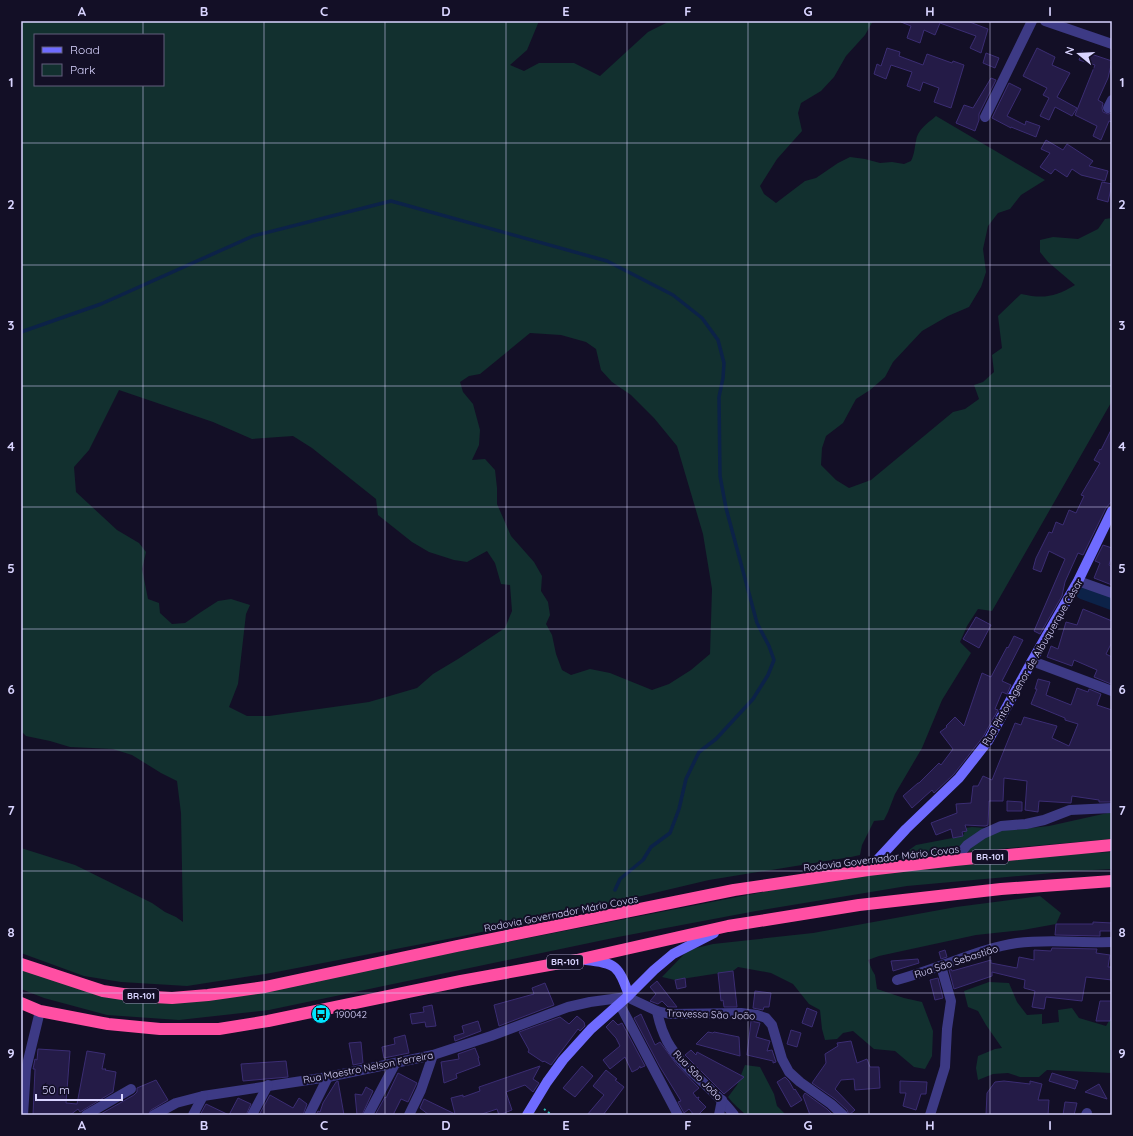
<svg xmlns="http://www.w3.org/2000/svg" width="1133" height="1136" viewBox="0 0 1133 1136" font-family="Quicksand,sans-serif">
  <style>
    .green { fill: #12302f; fill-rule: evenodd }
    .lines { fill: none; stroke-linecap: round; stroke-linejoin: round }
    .stream { stroke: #0c2248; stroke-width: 3.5 }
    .canal { stroke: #0c2248; stroke-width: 12 }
    .building { fill: #241b47; stroke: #3b2d73 }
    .path { stroke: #2fb8b0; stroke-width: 2; stroke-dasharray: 2 3; stroke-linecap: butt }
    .street { stroke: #3d3a85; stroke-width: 10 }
    .secondary { stroke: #6f6bff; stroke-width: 10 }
    .highway { stroke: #ff4fa3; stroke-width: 12 }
    .grid { fill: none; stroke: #d9d4ff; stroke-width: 1; stroke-opacity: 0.55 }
    .labels { text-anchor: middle; stroke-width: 4; stroke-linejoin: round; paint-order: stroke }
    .shield { fill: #130f26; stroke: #9e99be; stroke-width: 1 }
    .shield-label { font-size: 9px; font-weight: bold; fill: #d9d4ff }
    .street-label { font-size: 10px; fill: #d9d4ff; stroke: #130f26 }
    .poi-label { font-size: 10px; fill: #d9d4ff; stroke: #130f26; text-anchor: start }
    .neatline { fill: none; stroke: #d9d4ff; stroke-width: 1.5 }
    .grid-label { font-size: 13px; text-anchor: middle; font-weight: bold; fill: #d9d4ff }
  </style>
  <rect width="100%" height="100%" fill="#130f26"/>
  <g class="green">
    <path d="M21 21H539L527 50 510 65 524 71 539 63H574L600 76 648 32 670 21H873L865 35 846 56 834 77 821 91 801 103 798 113 802 131 777 159 760 186 764 194 776 203 805 181 816 178 838 163 850 157 865 159 880 163 892 162 904 164 911 161C915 152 914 150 916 141 917 130 928 123 936 116L1045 180 1021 195 1010 209 998 213 988 226 983 249 986 272 981 287 969 307 948 316 922 331 893 362 885 377 870 390 856 399 843 423 826 436 822 448 821 465 836 480 849 488 871 480 953 412 965 409 979 399 974 385 983 382 994 372 992 355 1002 348 998 316 1021 294C1044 299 1055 297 1075 285L1048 262 1040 252V240L1053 237 1078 239 1098 229 1105 219 1112 218V401L992 611 978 609 967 626 960 642 971 653 942 700 922 748 895 794 888 812 884 820 874 821 862 845 860 855 851 857 709 880 544 919 458 937 271 973 187 986 121 982 84 976 21 953V848L75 865 152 903 165 912 176 917 183 922 181 813 177 781 161 773 132 755 113 749 70 747 50 741 26 736 21 731ZM35 35H163V85H35ZM530 333 561 335 586 342 596 349 601 370 612 382 631 395 654 418 677 446 703 534 712 589 710 654 691 670 669 684 652 690 610 673 590 669 571 675 562 670 556 654 552 635 546 624 550 615 548 602 541 591 542 576 534 562 511 536 497 504V488L495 470 485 459 472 460 479 445 480 430 473 404 463 392 460 382 469 376 480 374ZM119 390 213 422 252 439 293 436 312 448 376 499 378 515 412 542 429 552 454 560 467 562 487 551 495 563 501 584 510 585 512 611 505 628 458 659 433 674 417 688 369 702 269 716H247L229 707 238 684 246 614 250 605 231 599 218 601 201 612 185 623 172 624 160 613 159 603 148 599 142 569 146 552 139 543 117 530 76 492 74 467 89 450Z"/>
    <path d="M1112 812V839L898 858 916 845 963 836 966 828 972 827 1011 830 1049 826Z"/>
    <path d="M1112 852V869L1075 871 907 886 756 911 618 937 269 1010 179 1020 107 1015 44 998 21 989V967L141 1000 385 966 870 871 1006 857Z"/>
    <path d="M1040 896 1061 913 1056 924 1023 930 976 935 879 956 868 960 872 970 875 975 877 989 904 998 922 1002 933 1031 932 1056 925 1069 914 1067 895 1051 874 1049 853 1031 843 1033 837 1039 825 1040 822 1029 820 1010 809 1004 793 984 771 973 738 967 733 971 675 980 662 977 688 950 713 944 813 933 956 907Z"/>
    <path d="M989 982 1009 983 1017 1002 1027 1015 1042 1014V1024L1059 1022 1058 1010 1072 1008 1079 1018 1106 1026 1112 1016V1073L1047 1070 1039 1077H1020L1008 1073 993 1074 978 1080 976 1068 978 1056 995 1049 1002 1048 986 1025 978 1011 968 1007 964 991Z"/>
    <path d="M745 1065 760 1067 774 1094 777 1106 785 1114V1115H746C740 1109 733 1104 728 1097L737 1085Z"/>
  </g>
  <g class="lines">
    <path class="stream" d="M21 332 101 304 253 236 391 201 607 261 673 295 702 318 718 340 724 363 723 378 719 397 720 476 726 508 757 623 769 646 774 660 768 675 753 699 716 739 699 752 686 779 679 809 670 833 651 847 643 860 620 879 615 890"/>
    <path class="canal" d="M1082 593 1112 604"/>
  </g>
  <g class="building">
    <path d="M901 21H967L988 29 981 53 970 48 976 36 940 23 935 35 924 30 920 43 907 38 911 26 901 22Z"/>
    <path d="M887 48 900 52 899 56 923 65 927 54 952 63 953 61 964 65 951 108 934 102 939 88 923 82 920 91 907 86 912 72 891 65 886 79 874 74 877 64 881 66Z"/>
    <path d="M1037 48 1055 57 1052 65 1070 73 1057 97 1077 108 1072 116 1055 107 1049 120 1040 116 1049 98 1043 95 1047 88 1023 76Z"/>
    <path d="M1082 51 1112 61 1108 78 1098 100 1103 103 1102 108 1103 112 1108 114 1112 113V122L1109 121 1101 140 1093 136 1097 126 1075 115 1095 65 1079 60Z"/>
    <path d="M986 53 999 58 995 68 983 63Z"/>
    <path d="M991 78 996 80 979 114V120L975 131 956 123 964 105 973 108Z"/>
    <path d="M1009 83 1021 89 1007 116 1025 125 1026 121 1040 126 1036 137 1011 127V128L992 118Z"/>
    <path d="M1046 140 1063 150 1067 144 1093 161 1089 166 1108 171 1105 181 1081 175 1072 169 1067 177 1055 169 1051 174 1040 167 1050 153 1041 149Z"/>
    <path d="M1102 182 1112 184 1108 202 1097 199Z"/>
    <path d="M1112 428V501L1106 508 1083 555 1078 553 1065 582 1062 596 1040 634 1034 631 1065 559 1049 551 1041 572 1033 569 1036 558 1049 532 1052 533 1056 522 1063 525 1069 510 1076 513 1084 496 1081 495 1100 463 1094 460 1100 449 1101 450Z"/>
    <path d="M1103 545 1112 548V555L1109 565 1112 567V585L1094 578 1100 563 1095 561Z"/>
    <path d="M1083 609 1112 621V642L1106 654 1112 657V680L1111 684 1094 677 1097 670 1074 660 1072 666 1047 657 1051 646 1058 649 1066 622 1077 625Z"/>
    <path d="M976 617 991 625 979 648 963 639Z"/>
    <path d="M1014 636 1023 640 1002 681 1011 685 1007 694 1002 692 995 709 998 710 983 737 954 774 934 793 932 790 912 808 903 796 918 783H919L939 763 941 765 953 749 940 732 947 727 946 726 955 717 964 726 982 673 991 677 1007 647 1008 648Z"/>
    <path d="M1038 679 1050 682 1046 695 1071 705 1077 688 1088 692 1089 689 1101 694 1097 705 1112 710V802H1099V800L1072 796 1071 803 1039 801 1038 812 1025 810 1027 781 1004 778 1003 801H989L988 825 985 826 965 825 967 831 962 832 963 836 953 838 951 829 936 835 931 823 957 813 956 804 971 803 973 786H978L983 776 992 780 1015 723 1021 725 1024 717 1057 726 1052 738 1069 746 1078 724 1065 720V718L1031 704 1037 689H1035Z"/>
    <path d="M1007 801 1022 802V811H1007Z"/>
    <path d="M1093 922 1112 923V931H1100V936L1055 935 1056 924H1093Z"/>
    <path d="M1052 948 1097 949 1096 953 1110 955 1108 967H1112V980L1086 977 1082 1001 1046 997 1044 1009 1032 1007 1035 991 1024 988 1025 980 992 972V976L954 989 949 970 951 969 952 971 991 960V963L1017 968 1019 957 1034 960V950L1051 951Z"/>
    <path d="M945 950 947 957 941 959 939 952Z"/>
    <path d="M918 959 919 963 893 971 891 961Z"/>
    <path d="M733 971 737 1007H724L723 1000 721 1001 718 973Z"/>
    <path d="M685 978 686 987 677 989 675 980Z"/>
    <path d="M938 978 943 998 935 1000 930 980Z"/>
    <path d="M657 981 677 1007H668L662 1001 658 1004 650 1001 656 994 650 987Z"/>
    <path d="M545 983 554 1005 499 1026 494 1005 534 994 532 988Z"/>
    <path d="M755 991 771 993 769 1007H764L763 1010 753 1008Z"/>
    <path d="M1100 1001H1112V1015L1110 1021H1096Z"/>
    <path d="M432 1005 436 1026 426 1027 425 1022 412 1024 410 1014 424 1012 423 1007Z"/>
    <path d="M807 1008 817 1012 812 1027 802 1023Z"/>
    <path d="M641 1014 655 1045 660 1042 677 1065 699 1088 693 1093 697 1098 699 1097 698 1099 706 1107 698 1115H694L689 1109 684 1113 678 1102 681 1101 660 1067 634 1018Z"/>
    <path d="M577 1016 584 1022 585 1026 580 1031 578 1029 551 1065 544 1061 543 1062 528 1052 529 1050 519 1032 560 1017 569 1024Z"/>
    <path d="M613 1020 618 1025 622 1023 645 1066 640 1068V1066L638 1069 632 1072 625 1057 610 1069 603 1060 620 1046 616 1038 606 1027Z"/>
    <path d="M478 1021 481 1031 455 1041 454 1036 464 1033 462 1026Z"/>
    <path d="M751 1021 760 1023 756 1037 770 1041 767 1051 772 1050 776 1062 773 1063V1061L747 1055Z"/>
    <path d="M791 1030 801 1033 797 1047 787 1044Z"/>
    <path d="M708 1032 713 1033 714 1032 739 1037 740 1056 696 1044Z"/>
    <path d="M405 1035 409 1053 384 1058 382 1047 395 1044 394 1038Z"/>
    <path d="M851 1041 857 1063 867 1059 870 1067H879L880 1088 855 1090 854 1079 841 1080 835 1089 855 1110 849 1115 847 1110 835 1099 812 1083 826 1063 825 1054 838 1046 837 1043Z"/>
    <path d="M361 1042 363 1063 353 1065 349 1043Z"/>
    <path d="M475 1048 479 1058H478L480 1065 456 1074 457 1078 444 1083 441 1062 459 1059 458 1054Z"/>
    <path d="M38 1049 70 1051 66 1103 77 1104 87 1051 105 1054 102 1069H106L105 1070 116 1072 113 1092 80 1112 78 1109 70 1115H33L35 1069H33L35 1059 37 1060Z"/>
    <path d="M691 1050 696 1055 697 1052 744 1077 724 1094 685 1055Z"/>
    <path d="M286 1061 288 1077 243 1081 241 1064Z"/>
    <path d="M540 1066 533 1079 539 1083 533 1092 525 1085 506 1092 512 1110 499 1115 497 1109 479 1115H429L420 1108 424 1099 455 1114 451 1098 463 1095V1097L480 1091 479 1087Z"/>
    <path d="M582 1066 593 1076 575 1097 563 1088Z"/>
    <path d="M606 1070 617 1079 615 1080 624 1087 603 1115H587L604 1095 593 1086Z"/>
    <path d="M398 1073 417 1083 408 1102 401 1099 393 1115H375L385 1097 386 1098Z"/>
    <path d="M1052 1073 1078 1081 1075 1089 1049 1081Z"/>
    <path d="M785 1077 789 1081 794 1090 795 1089 802 1100 791 1107 777 1082Z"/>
    <path d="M156 1080 168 1100 151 1110 148 1115H99L134 1095 137 1092V1088Z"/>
    <path d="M338 1081 344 1115H316L318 1111 320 1112 323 1103 336 1082Z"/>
    <path d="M900 1081 927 1082 926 1094H921L916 1110 903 1106 906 1093H900Z"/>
    <path d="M1004 1081 1030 1084V1081L1042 1084 1038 1100H1049L1048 1115H986L987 1093 995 1082Z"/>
    <path d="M1099 1084 1107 1099 1085 1092Z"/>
    <path d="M366 1087 373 1091 362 1115H357L355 1094 362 1095Z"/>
    <path d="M805 1093 827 1109 833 1115H810L803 1096Z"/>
    <path d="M270 1095 293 1108 299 1098 307 1104 303 1115H259Z"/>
    <path d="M238 1098 251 1104 246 1115H229Z"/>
    <path d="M1065 1102 1077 1103 1074 1115H1063Z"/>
    <path d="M206 1104 229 1115H200Z"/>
  </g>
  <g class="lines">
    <path class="path" d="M544 1109 552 1115"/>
    <g class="street">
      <path d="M1045 21 1112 44"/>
      <path d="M1108 108 1112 100"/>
      <path d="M985 117 1032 21"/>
      <path d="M1078 581 1112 593"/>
      <path d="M1032 661 1112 691"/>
      <path d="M955 860 967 845 983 834 1001 826 1026 824 1044 820 1070 810 1112 808"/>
      <path d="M897 980C911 976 926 971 940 966 966 957 990 947 1017 943 1048 939 1080 943 1112 942"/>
      <path d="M619 1003 678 1115"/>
      <path d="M657 1011C659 1022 662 1031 667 1041 683 1070 714 1088 734 1115"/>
      <path d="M23 1115 26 1069 40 1011"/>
      <path d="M86 1115 131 1089"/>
      <path d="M154 1115 176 1103 203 1096 328 1077 433 1055 491 1036 568 1007 590 1002 627 997 657 1011 670 1014 741 1013 757 1015 766 1018 772 1025 782 1059 789 1072 800 1082 831 1104 843 1115"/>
      <path d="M193 1115 203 1096"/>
      <path d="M252 1115 268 1085"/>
      <path d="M309 1115 328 1077"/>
      <path d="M368 1115 395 1064"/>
      <path d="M409 1115 421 1090 433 1055"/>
      <path d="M719 1115 722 1100"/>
      <path d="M930 1115 945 1067 947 1029 951 1001 941 966"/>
      <path d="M1086 1115 1087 1113"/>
    </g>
    <g class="secondary">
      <path d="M868 870 906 829 959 778 988 741 1032 661 1078 581 1112 511"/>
      <path d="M586 960C617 963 618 966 629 995"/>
      <path d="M527 1115 547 1082 563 1060 591 1029 627 997 654 970 673 954 714 933"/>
    </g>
    <g class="highway">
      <path d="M21 964 103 991 136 996 172 998 208 995 265 987 457 946 734 890 868 870 955 860 1112 845"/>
      <path d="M21 1003 40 1011 108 1024 160 1029H219L268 1021 461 981 577 960 728 926 859 905 1001 889 1112 881"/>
    </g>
  </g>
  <path class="grid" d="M143 21V35M264 21V1115M385 21V1115M506 21V1115M627 21V1115M748 21V1115M869 21V1115M990 21V1115M143 85V1115M21 143H1112M21 265H1112M21 386H1112M21 507H1112M21 629H1112M21 750H1112M21 871H1112M21 993H1112"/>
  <defs>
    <g id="bus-disc" transform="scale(1)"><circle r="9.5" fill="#00e5ff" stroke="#130f26"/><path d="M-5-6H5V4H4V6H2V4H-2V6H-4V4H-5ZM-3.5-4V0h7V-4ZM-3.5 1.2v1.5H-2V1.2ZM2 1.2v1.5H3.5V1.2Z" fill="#111"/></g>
  </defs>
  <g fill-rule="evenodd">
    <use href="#bus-disc" x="321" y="1014"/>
  </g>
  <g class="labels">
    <g class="shield">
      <rect x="972" y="850" width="36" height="14" rx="3"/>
      <rect x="547" y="955" width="36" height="14" rx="3"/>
      <rect x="123" y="989" width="36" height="14" rx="3"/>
    </g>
    <g class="shield-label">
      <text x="990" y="860">BR-101</text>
      <text x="565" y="965">BR-101</text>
      <text x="141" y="999">BR-101</text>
    </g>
    <g class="street-label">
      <text transform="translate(1032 662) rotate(-60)" y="4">Rua Pintor Agenor de Albuquerque César</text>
      <text transform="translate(881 858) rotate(-7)" y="4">Rodovia Governador Mário Covas</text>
      <text transform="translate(561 913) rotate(-11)" y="4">Rodovia Governador Mário Covas</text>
      <text transform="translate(956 961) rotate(-18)" y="4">Rua São Sebastião</text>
      <text transform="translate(711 1014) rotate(2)" y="4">Travessa São João</text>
      <text transform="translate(368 1067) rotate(-11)" y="4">Rua Maestro Nelson Ferreira</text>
      <text transform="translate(698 1075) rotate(46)" y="4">Rua São João</text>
    </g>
    <g class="poi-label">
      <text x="335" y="1018">190042</text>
    </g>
  </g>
  <rect width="1133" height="1136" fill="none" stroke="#130f26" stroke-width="44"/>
  <rect x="34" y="34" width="130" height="52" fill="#130f26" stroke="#625e7d"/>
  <rect x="42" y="47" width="20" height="6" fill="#6f6bff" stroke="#625e7d"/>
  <text x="70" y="54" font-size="12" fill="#d9d4ff">Road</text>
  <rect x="42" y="64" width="20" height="12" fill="#12302f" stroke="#625e7d"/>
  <text x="70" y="74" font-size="12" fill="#d9d4ff">Park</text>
  <g transform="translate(1079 54) rotate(288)" stroke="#130f26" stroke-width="3" paint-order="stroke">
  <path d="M0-3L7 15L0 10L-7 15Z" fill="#d9d4ff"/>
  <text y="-6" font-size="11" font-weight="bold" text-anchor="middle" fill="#d9d4ff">N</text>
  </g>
  <path d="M36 1094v6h86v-6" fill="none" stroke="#d9d4ff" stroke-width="2"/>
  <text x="42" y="1094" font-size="12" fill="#d9d4ff" stroke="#130f26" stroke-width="3" paint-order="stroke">50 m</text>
  <rect x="22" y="22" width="1089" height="1092" class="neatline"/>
  <g class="grid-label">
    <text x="82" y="16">A</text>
    <text x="204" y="16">B</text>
    <text x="324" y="16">C</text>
    <text x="446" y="16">D</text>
    <text x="566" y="16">E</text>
    <text x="688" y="16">F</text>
    <text x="808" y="16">G</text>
    <text x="930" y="16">H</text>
    <text x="1050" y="16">I</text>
    <text x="11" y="87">1</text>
    <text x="1122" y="87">1</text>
    <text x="11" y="209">2</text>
    <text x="1122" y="209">2</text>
    <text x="11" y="330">3</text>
    <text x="1122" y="330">3</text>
    <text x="11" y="451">4</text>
    <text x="1122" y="451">4</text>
    <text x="11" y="573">5</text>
    <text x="1122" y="573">5</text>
    <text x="11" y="694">6</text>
    <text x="1122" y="694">6</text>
    <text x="11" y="815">7</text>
    <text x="1122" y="815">7</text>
    <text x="11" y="937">8</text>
    <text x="1122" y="937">8</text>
    <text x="11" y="1058">9</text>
    <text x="1122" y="1058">9</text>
    <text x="82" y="1130">A</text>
    <text x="204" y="1130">B</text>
    <text x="324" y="1130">C</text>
    <text x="446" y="1130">D</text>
    <text x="566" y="1130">E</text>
    <text x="688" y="1130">F</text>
    <text x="808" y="1130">G</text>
    <text x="930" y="1130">H</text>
    <text x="1050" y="1130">I</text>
  </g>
</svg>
